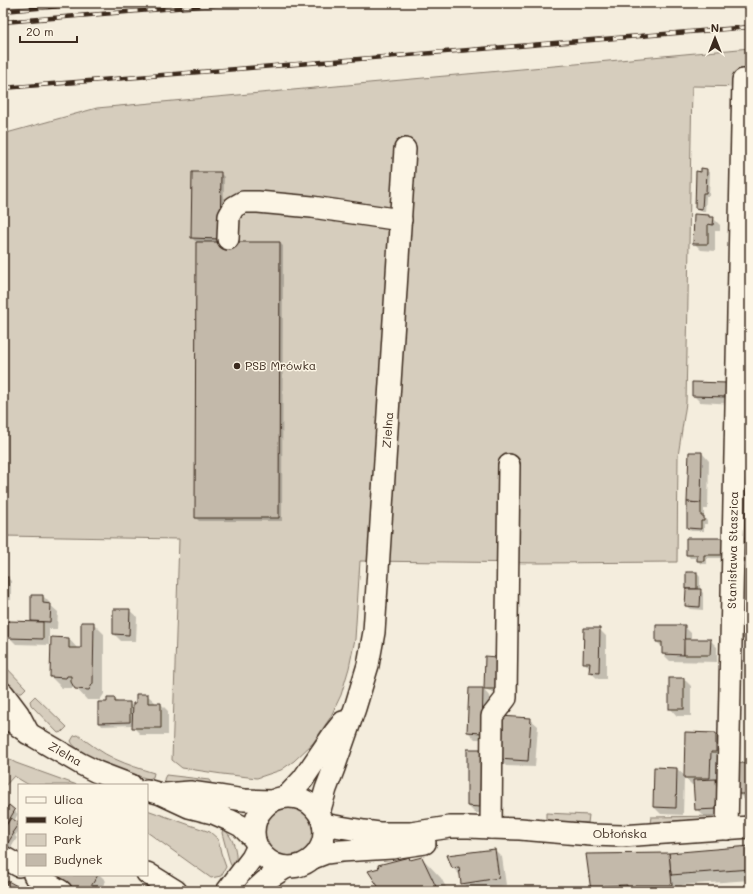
<svg xmlns="http://www.w3.org/2000/svg" width="753" height="894" viewBox="0 0 753 894" font-family="Mali,sans-serif">
  <style>
    .green { fill: #d6cdbd; stroke: #887c6e }
    .shadow { fill: #0003; fill-rule: evenodd }
    .building { fill: #c3b9aa; stroke: #3b2a1e }
    .lines { fill: none; stroke-linecap: round; stroke-linejoin: round }
    .minor-casing { stroke: #3b2a1e; stroke-width: 24 }
    .major-casing { stroke: #3b2a1e; stroke-width: 25 }
    .minor { stroke: #fcf5e5; stroke-width: 21 }
    .major { stroke: #fcf5e5; stroke-width: 22 }
    .rail-casing { stroke: #3b2a1e; stroke-width: 4.5 }
    .rail { stroke: #fcf5e5; stroke-width: 3; stroke-dasharray: 9; stroke-linecap: butt }
    .poi-dot { fill: #3b2a1e; stroke: #fcf5e5; stroke-width: 1.5 }
    .labels { text-anchor: middle; stroke-width: 3; stroke-linejoin: round; paint-order: stroke }
    .poi-label { font-size: 12px; fill: #3b2a1e; stroke: #fcf5e5; text-anchor: start }
    .street-label { font-size: 12px; fill: #3b2a1e; stroke: #fcf5e5 }
  </style>
  <rect width="100%" height="100%" fill="#f4eddd"/>
  <filter id="ink" filterUnits="userSpaceOnUse"><feTurbulence type="fractalNoise" baseFrequency=".025" numOctaves="2"/><feDisplacementMap in="SourceGraphic" scale="8" xChannelSelector="R" yChannelSelector="G"/><feConvolveMatrix kernelMatrix="1 2 1 2 8 2 1 2 1" color-interpolation-filters="sRGB"/></filter>
  <g filter="url(#ink)">
    <g class="green">
      <path d="M750 48V87L692 86 686 403 678 456 677 562 540 563 360 561 355 639 349 668 341 695 330 718 313 743 294 761 281 770 257 778 222 774 182 768 172 760 179 539 3 536V134L97 108Z"/>
      <path d="M3 664 26 688 22 692H17L3 677Z"/>
      <path d="M35 696 67 727 62 732 58 733 31 705 30 701Z"/>
      <path d="M78 735C90 744 102 753 115 759 128 765 141 769 154 773L153 777 149 779C134 775 76 756 71 741L74 736Z"/>
      <path d="M3 756 16 763 77 785H29L14 776 3 788Z"/>
      <path d="M166 775 209 780 214 787 185 786 166 783 164 779Z"/>
      <circle cx="289" cy="832" r="28"/>
      <path d="M147 810 210 832 218 839 221 853 226 867 221 876 211 878 147 832Z"/>
      <path d="M546 813 589 815 588 823 546 821Z"/>
      <path d="M720 816 719 818 650 823 651 817Z"/>
      <path d="M223 828C235 839 239 856 234 871L230 863 222 833Z"/>
    </g>
    <g class="shadow">
      <path d="M706 170 710 173 709 196H706L705 212 699 211 696 208 702 173Z"/>
      <path d="M220 173 224 177 223 243H280L283 246 282 521H199L196 518 197 241H195L192 238Z"/>
      <path d="M708 216 710 218H713L720 225V231H715V251L701 250 694 243Z"/>
      <path d="M750 309V334H749Z"/>
      <path d="M727 384 734 404 700 402 693 395Z"/>
      <path d="M702 453 709 461 708 509H704V517L707 521V524H704V531H691L688 528Z"/>
      <path d="M722 539 726 558H707V564H701L698 561V558H690L687 554Z"/>
      <path d="M750 540V566H747L743 563Z"/>
      <path d="M697 573 700 577V590L703 593V610L690 609 686 606Z"/>
      <path d="M3 578H8L11 581V600H3Z"/>
      <path d="M32 596H43L50 603V605L58 612 57 629H49V645L16 644 9 637 32 622Z"/>
      <path d="M750 608V644L745 639Z"/>
      <path d="M129 610 137 617 136 641H121L114 634Z"/>
      <path d="M93 623 104 634V694L100 700H87L76 688H62L51 677 69 639 78 649H82Z"/>
      <path d="M684 626 691 633V640H710L717 647V662L670 661 663 654V648L657 642Z"/>
      <path d="M599 629 606 636V679H598L590 672V669L584 662Z"/>
      <path d="M496 658 499 692H489L485 688Z"/>
      <path d="M684 679 691 686V716H677L670 708Z"/>
      <path d="M483 689 490 697 488 739H475L468 732Z"/>
      <path d="M147 695 155 702V704H161L168 711V735H141L133 727V725L102 726 99 722 108 703 115 699 118 702 129 703 134 708 137 704Z"/>
      <path d="M530 719 538 726 535 767 506 766 499 759Z"/>
      <path d="M716 734 723 741 722 759H718L717 781 722 787 724 816H704L696 809 694 785H692L684 777 683 815 661 814 654 807 655 768 677 769 685 776ZM715 786H717L719 814H717Z"/>
      <path d="M481 750 488 758 487 813H475L468 806Z"/>
      <path d="M739 764H750V805L739 794Z"/>
      <path d="M9 806 18 814 14 821 19 824V831L15 836 17 838 7 854 3 851V816Z"/>
      <path d="M750 848V880L682 885V891H592L669 854Z"/>
      <path d="M495 850 502 857 506 885 470 890 462 883 460 875 453 868Z"/>
      <path d="M409 858 411 861 422 858 441 878 448 891H383Z"/>
      <path d="M3 866 9 871 4 879 3 878Z"/>
      <path d="M50 875H100L106 881 99 891H75Z"/>
    </g>
    <g class="building">
      <path d="M701 168 707 169 706 193H703L702 209 695 208 696 171 701 172Z"/>
      <path d="M192 172H221L220 239 191 238Z"/>
      <path d="M694 214 709 215V217H714L713 225 708 224V244H693Z"/>
      <path d="M196 242H280L279 518H195Z"/>
      <rect x="747" y="368" width="3" height="27"/>
      <path d="M692 382 727 383V397L692 396Z"/>
      <path d="M689 452H702L701 503 687 502Z"/>
      <path d="M687 502 701 503V516H704V521H701V529L687 528Z"/>
      <path d="M686 538H723V555H704V561H697V555H686Z"/>
      <path d="M743 538 750 539V564L742 563Z"/>
      <rect x="686" y="572" width="11" height="17"/>
      <rect x="3" y="577" width="5" height="20"/>
      <path d="M686 589H701L700 607 685 606Z"/>
      <path d="M31 595H43V603L51 604 50 622 31 621Z"/>
      <path d="M745 607H750V639H744Z"/>
      <path d="M113 609H130L129 635 113 634Z"/>
      <path d="M8 621 43 622V639L8 638Z"/>
      <path d="M81 622H94L93 683 89 690 75 689 71 682V676H67L66 678 50 677 51 637 69 638V648H81Z"/>
      <path d="M656 625H685L684 655 662 654V642H656Z"/>
      <path d="M584 628H600L599 673 589 672 590 663H583Z"/>
      <path d="M684 639H711L710 655H684Z"/>
      <path d="M485 656 497 657 496 689H484Z"/>
      <rect x="669" y="678" width="15" height="31"/>
      <path d="M469 688H483L482 733 467 732Z"/>
      <path d="M136 694H148V703H161V728H132L133 703H136Z"/>
      <path d="M107 698H115V702H130V722L98 723V702H107Z"/>
      <path d="M500 716 531 718 528 761 498 759Z"/>
      <path d="M685 732 716 733V752H711L710 778H684Z"/>
      <path d="M467 749H481L480 807 467 806Z"/>
      <path d="M738 763H750V796H749V794H738Z"/>
      <path d="M654 767 677 768 676 808 653 807Z"/>
      <path d="M716 779 718 809 695 810 693 780Z"/>
      <path d="M9 805 15 810 3 830V813Z"/>
      <path d="M11 818 19 823 12 833H14L3 851V830Z"/>
      <path d="M750 846V869L671 875 669 853Z"/>
      <path d="M495 849 499 878 461 884 459 867 452 868 447 855Z"/>
      <path d="M669 853 672 885H635V891H627V885L604 886V891H591L586 854Z"/>
      <path d="M409 857 410 860 422 857 438 891H381L368 871 379 868 378 865Z"/>
      <path d="M52 875H98L88 891H77Z"/>
      <path d="M8 881 26 891H3V886H5Z"/>
    </g>
    <g class="lines">
      <g class="minor-casing">
        <g id="minor">
          <path d="M228 239 229 216 234 207 243 202H258L312 207 401 220"/>
          <path d="M3 715 28 733 81 764 97 772 131 785"/>
          <path d="M147 790 161 794 189 807 213 813 229 820 241 826 254 839"/>
          <path d="M165 794 190 792 218 796 244 800 271 801"/>
          <path d="M287 796 303 779 335 732 343 722"/>
          <circle cx="289" cy="832" r="35"/>
          <path d="M319 813 326 789 334 768 355 708 368 665 374 632 405 149"/>
          <path d="M323 824 364 831 379 833H411L450 827H469L491 828 520 829 591 835 622 836 750 827"/>
          <path d="M491 828 492 716 506 698 509 465"/>
          <path d="M727 829 743 80H750"/>
          <path d="M3 857 19 866"/>
          <path d="M313 858 326 853 341 851 392 848 425 843"/>
          <path d="M147 873 176 891"/>
          <path d="M34 875 61 891"/>
          <path d="M227 891 252 858 257 848"/>
          <path d="M254 891 265 881 287 867"/>
        </g>
      </g>
      <g class="major-casing">
        <path id="major" d="M3 694 18 714 28 733"/>
      </g>
      <use href="#minor" class="minor"/>
      <use href="#major" class="major"/>
      <g class="rail-casing">
        <g id="rail">
          <path d="M3 11 95 3"/>
          <path d="M3 22 237 3"/>
          <path d="M3 88 750 27"/>
        </g>
      </g>
      <use href="#rail" class="rail"/>
    </g>
  </g>
  <circle class="poi-dot" cx="237" cy="366" r="4"/>
  <g class="labels">
    <g class="poi-label">
      <text x="245" y="370">PSB Mrówka</text>
    </g>
    <g class="street-label">
      <text transform="translate(388 430) rotate(-86)" y="4">Zielna</text>
      <text transform="translate(733 550) rotate(-89)" y="4">Stanisława Staszica</text>
      <text transform="translate(65 754) rotate(30)" y="4">Zielna</text>
      <text x="620" y="838">Obłońska</text>
    </g>
  </g>
  <rect width="753" height="894" fill="none" stroke="#fcf5e5" stroke-width="16"/>
  <rect x="8" y="8" width="737" height="878" fill="none" stroke="#3b2a1e" stroke-width="1.5" filter="url(#ink)"/>
  <rect x="18" y="784" width="130" height="92" fill="#fcf5e5" stroke="#afa495"/>
  <rect x="26" y="797" width="20" height="6" fill="#fcf5e5" stroke="#afa495"/>
  <text x="54" y="804" font-size="12" fill="#3b2a1e">Ulica</text>
  <rect x="26" y="817" width="20" height="6" fill="#3b2a1e" stroke="#afa495"/>
  <text x="54" y="824" font-size="12" fill="#3b2a1e">Kolej</text>
  <rect x="26" y="834" width="20" height="12" fill="#d6cdbd" stroke="#afa495"/>
  <text x="54" y="844" font-size="12" fill="#3b2a1e">Park</text>
  <rect x="26" y="854" width="20" height="12" fill="#c3b9aa" stroke="#afa495"/>
  <text x="54" y="864" font-size="12" fill="#3b2a1e">Budynek</text>
  <g transform="translate(715 38)" stroke="#fcf5e5" stroke-width="3" paint-order="stroke">
  <path d="M0-3L7 15L0 10L-7 15Z" fill="#3b2a1e"/>
  <text y="-6" font-size="11" font-weight="bold" text-anchor="middle" fill="#3b2a1e">N</text>
  </g>
  <path d="M20 36v6h57v-6" fill="none" stroke="#3b2a1e" stroke-width="2"/>
  <text x="26" y="36" font-size="12" fill="#3b2a1e" stroke="#fcf5e5" stroke-width="3" paint-order="stroke">20 m</text>
</svg>
